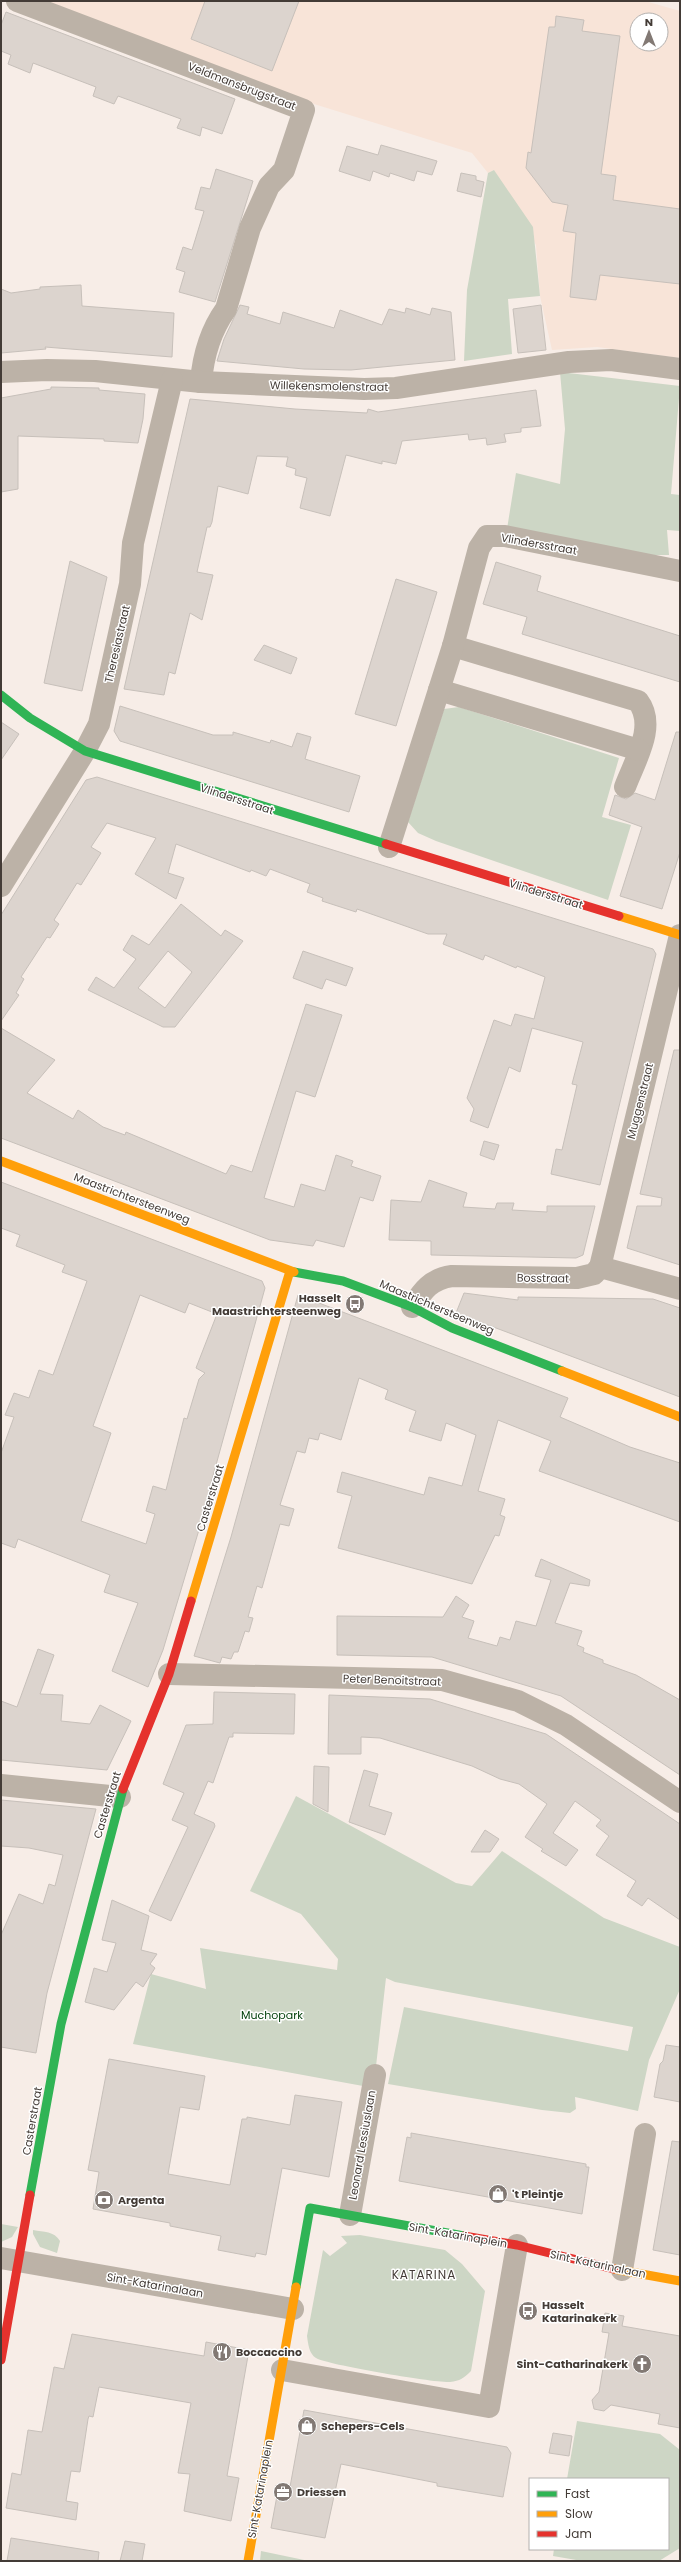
<svg xmlns="http://www.w3.org/2000/svg" width="681" height="2562" viewBox="0 0 681 2562" font-family="Poppins,sans-serif">
  <style>
    .built { fill: #f8e4d8; fill-rule: evenodd }
    .green { fill: #cdd6c5 }
    .building { fill: #dcd4ce; stroke: #c7c0ba; fill-rule: evenodd }
    .lines { fill: none; stroke-linecap: round; stroke-linejoin: round }
    .street { stroke: #bcb2a7; stroke-width: 22 }
    .fast { stroke: #30b455; stroke-width: 9 }
    .slow { stroke: #ff9f0a; stroke-width: 9 }
    .jam { stroke: #e5322d; stroke-width: 9 }
    .labels { text-anchor: middle; stroke-width: 3; stroke-linejoin: round; paint-order: stroke }
    .street-label { font-size: 11px; fill: #433b36; stroke: #fff }
    .poi-label { font-size: 11px; font-weight: bold; fill: #433b36; stroke: #fff; text-anchor: start }
    .park-label { font-size: 11px; fill: #04420d; stroke: #fff }
    .neighbourhood-label { font-size: 12px; letter-spacing: 1px; fill: #433b36; stroke: #fff }
  </style>
  <rect width="100%" height="100%" fill="#f7ede7"/>
  <path class="built" d="M44 1H645L680 11V358L597 347 552 350 540 296 536 245 494 170 488 173 472 153 314 104ZM637 20H661V44H637Z"/>
  <g class="green">
    <path d="M494 170 533 227 540 296 508 299 512 354 464 361 467 290 488 173Z"/>
    <path d="M560 372 680 386 671 494 680 495V531L667 530 669 555H650L507 529 516 473 560 484 565 429Z"/>
    <path d="M459 707 619 758 602 817 631 825 608 900 436 841 418 833 408 822 444 709Z"/>
    <path d="M296 1796 456 1883 472 1886 502 1851 604 1918 680 1947V1989L649 2060 638 2111 575 2097 576 2109 570 2113 542 2110 388 2084 404 2007 628 2051 633 2027 395 1982 386 1978 375 2075 363 2086 133 2044 151 1974 206 1989 200 1948 337 1970 338 1959 301 1914 250 1891Z"/>
    <path d="M1 2224 18 2227 12 2237 1 2242Z"/>
    <path d="M33 2230C44 2232 54 2231 60 2241L57 2253 40 2247 33 2234Z"/>
    <path d="M360 2235 445 2250 462 2264 485 2291 471 2371C464 2378 460 2381 450 2382 435 2383 328 2365 316 2358 309 2354 308 2343 307 2336L323 2250 330 2256 347 2243 341 2236Z"/>
    <path d="M577 2421 660 2434 680 2450V2548L659 2561H582L553 2556 554 2549H668V2479H567Z"/>
    <path d="M261 2551 309 2561H260Z"/>
  </g>
  <g class="building">
    <path d="M205 1H299L272 71 191 39Z"/>
    <path d="M6 12 235 99 222 134 202 127 200 136 177 128 181 119 118 96 114 104 93 96 96 87 33 63 30 73 8 64 11 55 1 51V25Z"/>
    <path d="M556 16 584 20 582 31 620 36 601 174 616 176 613 200 680 209V284L600 275 596 300 570 297 576 233 563 231 568 205 552 202 526 168 528 152 531 153 549 27H555Z"/>
    <path d="M381 145 437 161 432 175 417 171 414 181 390 173 389 177 373 171 370 181 339 171 347 146 378 155Z"/>
    <path d="M216 169 253 181 215 302 179 292 185 272 176 269 183 247 192 250 204 211 195 209 201 187 210 189Z"/>
    <path d="M461 173 476 176V180L484 182 481 197 457 191Z"/>
    <path d="M81 285 82 306 174 313 172 357 45 347 46 349 1 353V289L11 293 40 289V287Z"/>
    <path d="M240 305 249 307 247 314 280 324 283 312 334 328 340 310 382 325 389 309 405 313 406 308 430 315 432 308 451 312 455 360 351 370 304 369 217 361 224 339Z"/>
    <path d="M541 305 546 350 518 353 513 309Z"/>
    <path d="M51 387 99 388V390L145 394 143 419 138 443 104 441V439L18 436V489L1 492V398L51 389Z"/>
    <path d="M536 390 541 426 521 428V432L504 434 506 442 487 445 486 438 469 440 468 434 402 441 396 464 382 461V464L346 455 330 516 300 508 307 478 295 475 296 469 286 466 288 457 257 456 248 494 218 486 212 522 210 527H207L197 572 213 575 202 620 190 613 175 674 169 672 164 695 124 689 190 399 295 409 367 413 368 409 378 412Z"/>
    <path d="M70 561 107 577 82 691 44 683Z"/>
    <path d="M496 562 541 576 537 591 680 636V682L522 634 527 617 483 604Z"/>
    <path d="M396 579 437 592 396 726 355 714Z"/>
    <path d="M264 645 297 658 291 674 254 660Z"/>
    <path d="M120 706 213 735H233V732L270 743 271 740 292 747 297 733 311 737 305 759 360 776 349 812 120 741 114 731Z"/>
    <path d="M1 722 19 734 1 760Z"/>
    <path d="M676 732H680V852L662 909 620 896 642 827 609 815 615 795 626 799 635 793 655 800Z"/>
    <path d="M97 777 653 949 656 954 600 1185 551 1174 556 1149 562 1150 577 1085 572 1084 583 1042 532 1028 520 1072 509 1067 488 1128 470 1121 474 1109 467 1098 494 1020 511 1026 515 1014 534 1019 545 977 517 966 516 968 485 955 483 960 443 944 447 934H428L357 909 356 912 322 901 323 898 307 892 310 884 270 869 266 876 251 870 250 872 176 844 168 873 184 878 176 899 135 874 156 838 107 823 91 847 101 853 81 885 77 883 54 920 59 924 50 938 47 937 21 977 24 979 16 993 19 995 1 1021V915L86 780Z"/>
    <path d="M181 904 221 936 225 930 243 941 175 1027H163L88 990 96 977 114 988 136 959 123 950 132 935 149 945ZM168 951 192 972 165 1008 138 988Z"/>
    <path d="M303 951 353 968 346 986 326 979 322 989 293 978Z"/>
    <path d="M306 1004 342 1015 315 1097 296 1091 264 1198 294 1207 301 1184 325 1191 336 1155 353 1161 351 1166 381 1176 373 1201 360 1197 344 1247 316 1240 313 1246 270 1240 1 1138V1028L55 1060 27 1093 73 1119 78 1110 103 1127 125 1135 126 1132 226 1174 231 1165 252 1172Z"/>
    <path d="M674 1050H680V1265L627 1248 637 1206H661L662 1198 640 1194Z"/>
    <path d="M484 1141 499 1145 494 1160 480 1155Z"/>
    <path d="M429 1180 467 1193 463 1207 495 1209 497 1203H514L512 1210 547 1212V1206H595L583 1255 576 1258 431 1255V1241L389 1240 391 1200 421 1202Z"/>
    <path d="M1 1182 262 1281 265 1288 211 1483H213L163 1650 148 1687 112 1671 138 1603 104 1592 110 1575 18 1539 15 1548 1 1543V1453L14 1417 5 1415 14 1393 29 1398 39 1370 53 1375 87 1281 62 1272 65 1265 16 1246 20 1235 1 1228ZM140 1295 185 1313 189 1303 217 1314 196 1368 205 1373 199 1379 187 1419 184 1418 166 1490 153 1486 146 1511 155 1514 146 1544 81 1521 111 1433 93 1426Z"/>
    <path d="M464 1293 518 1300V1297L653 1299 680 1308V1397L456 1313Z"/>
    <path d="M298 1295 568 1398 560 1417 630 1447 680 1463V1522L539 1471 551 1441 498 1420 478 1491 505 1499 500 1515 505 1517 499 1536 495 1535 472 1584 338 1548 352 1496 337 1492 342 1472 424 1495 429 1477 462 1486 476 1435 446 1423 441 1441 409 1431 416 1411 385 1399 388 1390 359 1378 341 1440 320 1433 318 1440 309 1438 305 1453 297 1451 280 1505 294 1509 289 1526 280 1524 262 1588 257 1586 248 1617 253 1618 249 1632 245 1631 238 1652H234L231 1659 222 1657 220 1663 194 1656 231 1537Z"/>
    <path d="M541 1559 590 1580 589 1586 570 1583 555 1623 582 1631 577 1645 584 1648 583 1652 603 1660V1663L636 1675 680 1700V1775L561 1696 432 1657 337 1655V1616L443 1617 456 1596 469 1605 462 1617 474 1621 468 1638 497 1646 500 1637 510 1640 516 1621 536 1626 551 1580 535 1576Z"/>
    <path d="M38 1649 54 1655 40 1694 63 1695 61 1721 90 1724 100 1705 131 1721 107 1770 1 1760V1701L17 1707Z"/>
    <path d="M214 1692 295 1694 294 1734 233 1733V1737H229L213 1783 208 1781 194 1814 214 1823 215 1826 171 1921 149 1911 188 1827 172 1820 184 1793 163 1784 186 1725 213 1724Z"/>
    <path d="M329 1695 430 1699 546 1734 680 1824V1920L648 1898 642 1906 627 1896 636 1881 596 1855 609 1836 596 1826 601 1820 575 1801 553 1833 578 1850 566 1866 541 1851 543 1849 525 1837 547 1804 519 1784 500 1779 472 1766 380 1738 361 1737V1754H328Z"/>
    <path d="M314 1766 329 1767 328 1812 313 1804Z"/>
    <path d="M364 1770 378 1774 369 1806 392 1813 385 1835 349 1822Z"/>
    <path d="M1 1800 96 1809 47 1993 36 2053 1 2047V1935L19 1894 43 1904 49 1884 55 1886 63 1855 29 1848 1 1846Z"/>
    <path d="M485 1830 499 1839 490 1852H471Z"/>
    <path d="M112 1900 149 1916 141 1950 157 1954 150 1964 155 1968 143 1987 136 1982 114 2010 85 2002 94 1968 107 1972 116 1943 102 1940Z"/>
    <path d="M666 2045 680 2047V2102L654 2097 660 2064 663 2061Z"/>
    <path d="M109 2059 205 2076 199 2110 180 2107 168 2174 230 2185 242 2119H247V2117L290 2125 295 2095 342 2102 329 2177 282 2168 266 2255 256 2253 255 2257 218 2250 221 2236 170 2226V2223L93 2209 99 2172 88 2170Z"/>
    <path d="M411 2133 586 2164V2167H589L582 2214 399 2181 407 2137 411 2138Z"/>
    <path d="M672 2141 680 2142V2255L653 2250Z"/>
    <path d="M605 2313 624 2316 622 2326 680 2336V2428L658 2424 660 2414 611 2405 604 2411 594 2409 592 2400 599 2392 609 2333 602 2332Z"/>
    <path d="M72 2334 204 2356 206 2342 249 2350 227 2476 239 2478 231 2521 184 2511 190 2474 178 2473 191 2403 99 2387 93 2417 89 2416 88 2419 80 2472 71 2471 66 2501 78 2503 76 2520 6 2508 12 2473 21 2475 28 2430 42 2432 54 2367 64 2369Z"/>
    <path d="M304 2410 507 2447 511 2453 503 2497 437 2486V2483L341 2464 325 2538 271 2528 279 2485 290 2487Z"/>
    <path d="M553 2433 572 2436 569 2456 549 2453Z"/>
    <path d="M11 2538 99 2552 98 2561H7Z"/>
    <path d="M125 2541 145 2544 142 2561H120Z"/>
  </g>
  <g class="lines">
    <g class="street">
      <path d="M17 1 304 110 284 170 269 186 250 228 226 309C211 330 203 357 201 382"/>
      <path d="M1 372 47 370 95 371 201 382 364 389 396 388 569 362 611 360 680 369"/>
      <path d="M453 646 638 701C657 726 635 760 625 787"/>
      <path d="M439 690 639 750"/>
      <path d="M389 847 453 646 479 548 487 536H505L680 571"/>
      <path d="M1 886 85 751 99 724 130 584 133 543 172 380"/>
      <path d="M600 1267 680 1289"/>
      <path d="M412 1307C423 1290 431 1279 452 1276L577 1278 594 1274 600 1267 680 935"/>
      <path d="M169 1674 442 1680 518 1701 566 1725 680 1802"/>
      <path d="M1 1785 120 1797"/>
      <path d="M350 2215 375 2075"/>
      <path d="M1 2258 293 2309"/>
      <path d="M622 2270 645 2134"/>
      <path d="M282 2370 489 2407 517 2245"/>
    </g>
    <g class="fast">
      <path d="M1 695 30 718 85 751 386 844"/>
      <path d="M294 1272 343 1281 412 1307 452 1328 562 1371"/>
      <path d="M30 2195 61 2024 123 1789"/>
      <path d="M296 2287 310 2208 464 2236"/>
    </g>
    <g class="slow">
      <path d="M619 916 680 935"/>
      <path d="M1 1161 294 1272"/>
      <path d="M562 1371 680 1417"/>
      <path d="M191 1601 290 1271"/>
      <path d="M614 2269 680 2281"/>
      <path d="M248 2561 296 2287"/>
    </g>
    <g class="jam">
      <path d="M386 844 619 916"/>
      <path d="M123 1789 169 1674 191 1601"/>
      <path d="M464 2236 517 2245 614 2269"/>
      <path d="M1 2360 30 2195"/>
    </g>
  </g>
  <defs>
    <g id="bus-disc" transform="scale(1)"><circle r="9.5" fill="#827974" stroke="#fff"/><path d="M-5-6H5V4H4V6H2V4H-2V6H-4V4H-5ZM-3.5-4V0h7V-4ZM-3.5 1.2v1.5H-2V1.2ZM2 1.2v1.5H3.5V1.2Z" fill="#fff"/></g>
    <g id="shop-disc" transform="scale(1)"><circle r="9.5" fill="#827974" stroke="#fff"/><path d="M-5-2.5h2.3a2.7 3.5 0 0 1 5.4 0H5L5.5 6h-11ZM-1.5-2.5h3a1.5 2.3 0 0 0-3 0Z" fill="#fff"/></g>
    <g id="bank-disc" transform="scale(1)"><circle r="9.5" fill="#827974" stroke="#fff"/><path d="M-6-4H6V4H-6ZM0-2.3a2.3 2.3 0 1 0 0 4.6a2.3 2.3 0 1 0 0-4.6Z" fill="#fff"/></g>
    <g id="restaurant-disc" transform="scale(1)"><circle r="9.5" fill="#827974" stroke="#fff"/><path d="M-5-6h1v4h1v-4h1v4h1v-4h1v5L-1.5 .5V6h-2V.5L-5-1ZM5-6V6H3V1.5H1.5Q1.5-4 5-6Z" fill="#fff"/></g>
    <g id="church-disc" transform="scale(1)"><circle r="9.5" fill="#827974" stroke="#fff"/><path d="M-1.2-6h2.4v3.5h3.3v2.4h-3.3V6h-2.4V-.1h-3.3v-2.4h3.3Z" fill="#fff"/></g>
    <g id="office-disc" transform="scale(1)"><circle r="9.5" fill="#827974" stroke="#fff"/><path d="M-6-3h4V-5.5h4V-3h4V5H-6ZM-1-4.5V-3h2v-1.5ZM-6 0V1H6V0Z" fill="#fff"/></g>
  </defs>
  <g fill-rule="evenodd">
    <use href="#bus-disc" x="355" y="1304"/>
    <use href="#shop-disc" x="498" y="2194"/>
    <use href="#bank-disc" x="104" y="2200"/>
    <use href="#bus-disc" x="528" y="2311"/>
    <use href="#restaurant-disc" x="222" y="2352"/>
    <use href="#church-disc" x="642" y="2364"/>
    <use href="#shop-disc" x="307" y="2426"/>
    <use href="#office-disc" x="283" y="2492"/>
  </g>
  <g class="labels">
    <g class="street-label">
      <text transform="translate(242 86) rotate(21)" y="4">Veldmansbrugstraat</text>
      <text transform="translate(329 386) rotate(1)" y="4">Willekensmolenstraat</text>
      <text transform="translate(539 544) rotate(10)" y="4">Vlindersstraat</text>
      <text transform="translate(117 644) rotate(-77)" y="4">Theresiastraat</text>
      <text transform="translate(237 799) rotate(18)" y="4">Vlindersstraat</text>
      <text transform="translate(546 894) rotate(17)" y="4">Vlindersstraat</text>
      <text transform="translate(640 1101) rotate(-76)" y="4">Muggenstraat</text>
      <text transform="translate(132 1198) rotate(21)" y="4">Maastrichtersteenweg</text>
      <text transform="translate(543 1278) rotate(1)" y="4">Bosstraat</text>
      <text transform="translate(437 1307) rotate(23)" y="4">Maastrichtersteenweg</text>
      <text transform="translate(210 1498) rotate(-73)" y="4">Casterstraat</text>
      <text transform="translate(392 1680) rotate(2)" y="4">Peter Benoitstraat</text>
      <text transform="translate(107 1805) rotate(-73)" y="4">Casterstraat</text>
      <text transform="translate(32 2121) rotate(-80)" y="4">Casterstraat</text>
      <text transform="translate(362 2145) rotate(-80)" y="4">Leonard Lessiuslaan</text>
      <text transform="translate(458 2235) rotate(10)" y="4">Sint-Katarinaplein</text>
      <text transform="translate(598 2264) rotate(12)" y="4">Sint-Katarinalaan</text>
      <text transform="translate(155 2285) rotate(10)" y="4">Sint-Katarinalaan</text>
      <text transform="translate(260 2489) rotate(-80)" y="4">Sint-Katarinaplein</text>
    </g>
    <g class="poi-label">
      <text x="341" y="1302" text-anchor="end">Hasselt<tspan x="341" dy="13">Maastrichtersteenweg</tspan></text>
      <text x="512" y="2198">'t Pleintje</text>
      <text x="118" y="2204">Argenta</text>
      <text x="542" y="2309">Hasselt<tspan x="542" dy="13">Katarinakerk</tspan></text>
      <text x="236" y="2356">Boccaccino</text>
      <text x="628" y="2368" text-anchor="end">Sint-Catharinakerk</text>
      <text x="321" y="2430">Schepers-Cels</text>
      <text x="297" y="2496">Driessen</text>
    </g>
    <g class="park-label">
      <text x="272" y="2019">Muchopark</text>
    </g>
    <g class="neighbourhood-label">
      <text x="424" y="2279">KATARINA</text>
    </g>
  </g>
  <rect width="681" height="2562" fill="none" stroke="#433b36" stroke-width="4"/>
  <rect x="529" y="2478" width="140" height="72" fill="#ffffff" stroke="#b4b1af"/>
  <rect x="537" y="2491" width="20" height="6" fill="#30b455" stroke="#b4b1af"/>
  <text x="565" y="2498" font-size="12" fill="#433b36">Fast</text>
  <rect x="537" y="2511" width="20" height="6" fill="#ff9f0a" stroke="#b4b1af"/>
  <text x="565" y="2518" font-size="12" fill="#433b36">Slow</text>
  <rect x="537" y="2531" width="20" height="6" fill="#e5322d" stroke="#b4b1af"/>
  <text x="565" y="2538" font-size="12" fill="#433b36">Jam</text>
  <g transform="translate(649 32)"><circle r="19" fill="#ffffff" stroke="#b4b1af"/>
  <path d="M0-3L7 15L0 10L-7 15Z" fill="#827974"/>
  <text y="-6" font-size="11" font-weight="bold" text-anchor="middle" fill="#433b36">N</text>
  </g>
</svg>
